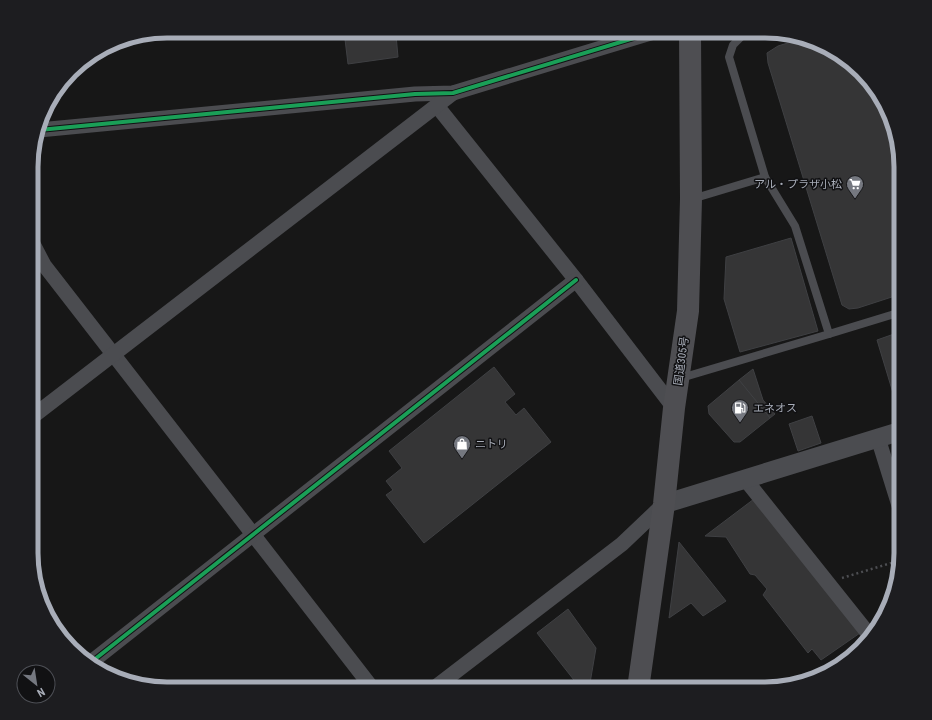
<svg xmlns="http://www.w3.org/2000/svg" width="932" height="720" viewBox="0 0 932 720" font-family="'Roboto Condensed','Noto Sans JP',sans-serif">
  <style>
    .building { fill: #353536; stroke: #3f4043 }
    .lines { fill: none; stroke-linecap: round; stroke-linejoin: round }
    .path { stroke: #4d4e52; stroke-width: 2.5; stroke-dasharray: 2 3; stroke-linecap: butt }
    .service { stroke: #4b4c50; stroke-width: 8 }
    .minor { stroke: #4b4c50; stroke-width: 15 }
    .tertiary { stroke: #4b4c50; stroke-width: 19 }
    .trunk { stroke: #4e4e52; stroke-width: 22 }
    .cycleway-casing { stroke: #111113; stroke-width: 6 }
    .cycleway { stroke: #1a9f57; stroke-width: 4 }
    .labels { text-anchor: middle; stroke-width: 3; stroke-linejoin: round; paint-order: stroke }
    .poi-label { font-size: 11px; fill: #a8adb8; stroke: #111113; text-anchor: start }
    .street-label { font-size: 11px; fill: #a8adb8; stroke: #111113 }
    .rim { fill: none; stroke: #a8adb8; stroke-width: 5 }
  </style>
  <rect width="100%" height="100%" fill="#171717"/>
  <g class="building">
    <path d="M344 31H417L418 32 396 35 398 57 348 64Z"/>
    <path d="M804 38 817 41 855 65 887 107 901 167V294L858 308 849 309 842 305 768 63 767 53 778 46Z"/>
    <path d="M791 238 818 331 740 352 724 299 726 257Z"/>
    <path d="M894 334 901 356V391L893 393 877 340Z"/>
    <path d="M494 367 515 394 505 402 516 415 524 408 551 442 424 543 386 495 393 490 386 481 402 468 389 451Z"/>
    <path d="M753 369 763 400 775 414 770 418 739 380Z"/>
    <path d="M739 380 770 418 740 442H734L709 414 708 406Z"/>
    <path d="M812 416 821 443 798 451 789 424Z"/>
    <path d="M754 499 860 633 821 660 812 649 808 653 763 595 767 589 755 575 750 574 726 537 705 536Z"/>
    <path d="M679 542 726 601 703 616 691 603 669 618Z"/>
    <path d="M568 609 596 648 589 689H581L537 633Z"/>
  </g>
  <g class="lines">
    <path class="path" d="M842 578 901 560"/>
    <g class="service">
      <path d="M765 177 795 226 829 334 901 312"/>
      <path d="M692 199 765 177 729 57 733 45 747 31"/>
      <path d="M681 378 829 334"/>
    </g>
    <g class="minor">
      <path d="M437 106 576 280 674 408"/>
      <path d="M39 130 415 94 453 93 657 31"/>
      <path d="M32 242 44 265 373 689"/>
      <path d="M32 417 453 93"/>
      <path d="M878 438 901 512"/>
      <path d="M745 479 871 637"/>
      <path d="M90 663 576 280"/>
      <path d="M433 689 622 544 664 504"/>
    </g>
    <path class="tertiary" d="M664 504 901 431"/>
    <path class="trunk" d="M638 689 664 504 674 408 688 311 691 199 690 31"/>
    <g class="cycleway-casing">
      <g id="cycleway">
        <path d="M39 130 415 94 453 93 657 31"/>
        <path d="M90 663 576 280"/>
      </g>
    </g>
    <use href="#cycleway" class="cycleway"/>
  </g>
  <defs>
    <g id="supermarket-pin" transform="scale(0.9)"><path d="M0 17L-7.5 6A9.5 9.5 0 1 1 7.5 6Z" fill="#757880" stroke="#111113"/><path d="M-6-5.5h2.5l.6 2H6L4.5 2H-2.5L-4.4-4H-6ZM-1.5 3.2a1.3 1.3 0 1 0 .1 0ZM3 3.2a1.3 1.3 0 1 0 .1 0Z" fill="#fff"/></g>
    <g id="fuel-pin" transform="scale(0.9)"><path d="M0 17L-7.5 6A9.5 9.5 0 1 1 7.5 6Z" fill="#757880" stroke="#111113"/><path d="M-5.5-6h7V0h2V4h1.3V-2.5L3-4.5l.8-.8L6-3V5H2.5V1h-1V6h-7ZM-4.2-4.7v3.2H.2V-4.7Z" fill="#fff"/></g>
    <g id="shop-pin" transform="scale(0.9)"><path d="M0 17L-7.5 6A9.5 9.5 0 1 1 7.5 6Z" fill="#757880" stroke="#111113"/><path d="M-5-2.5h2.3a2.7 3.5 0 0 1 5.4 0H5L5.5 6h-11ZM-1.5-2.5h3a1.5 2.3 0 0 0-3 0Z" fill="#fff"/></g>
  </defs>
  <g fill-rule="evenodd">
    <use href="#supermarket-pin" x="855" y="184"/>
    <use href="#fuel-pin" x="740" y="408"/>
    <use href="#shop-pin" x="462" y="444"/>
  </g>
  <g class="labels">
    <g class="poi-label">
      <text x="842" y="188" text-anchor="end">アル・プラザ小松</text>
      <text x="753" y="412">エネオス</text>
      <text x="475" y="448">ニトリ</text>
    </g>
    <g class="street-label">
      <text transform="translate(681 361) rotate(-82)" y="4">国道305号</text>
    </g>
  </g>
  <path d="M0 0H932V720H0ZM167 38H765A129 129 0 0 1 894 167V553A129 129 0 0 1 765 682H167A129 129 0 0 1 38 553V167A129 129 0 0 1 167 38Z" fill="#1d1d20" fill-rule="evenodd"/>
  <path class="rim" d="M167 38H765A129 129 0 0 1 894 167V553A129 129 0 0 1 765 682H167A129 129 0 0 1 38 553V167A129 129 0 0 1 167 38Z"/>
  <g transform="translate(36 684) rotate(150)"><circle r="19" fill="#111113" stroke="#4d4f55"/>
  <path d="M0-3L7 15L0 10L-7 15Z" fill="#757880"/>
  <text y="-6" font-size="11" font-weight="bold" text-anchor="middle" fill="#a8adb8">N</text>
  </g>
</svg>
